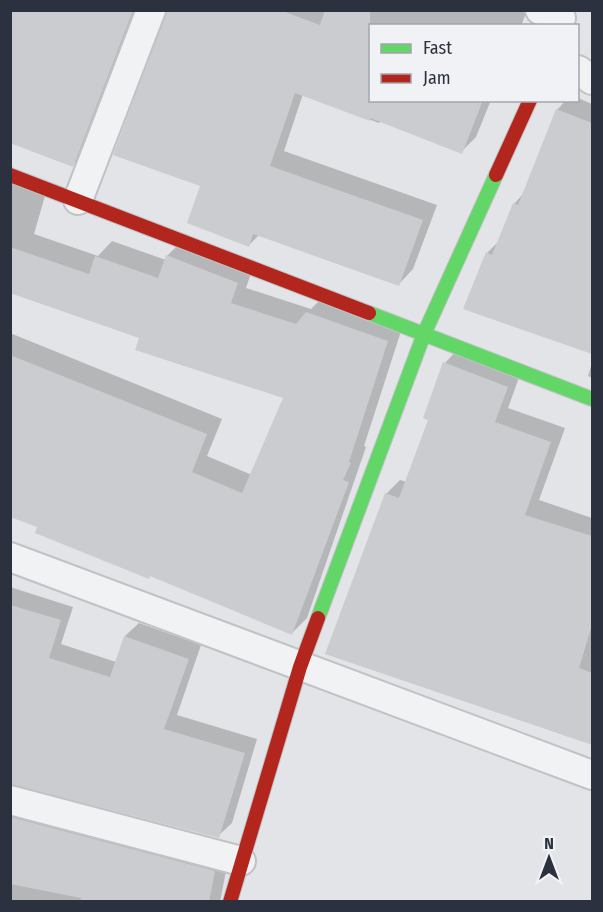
<svg xmlns="http://www.w3.org/2000/svg" width="603" height="912" viewBox="0 0 603 912" font-family="'Fira Sans Condensed',sans-serif">
  <style>
    .shadow { fill: #0003 }
    .building { fill: #cbcccf }
    .lines { fill: none; stroke-linecap: round; stroke-linejoin: round }
    .street-casing { stroke: #c1c2c5; stroke-width: 32 }
    .fast-casing { stroke: #c1c2c5; stroke-width: 16 }
    .jam-casing { stroke: #c1c2c5; stroke-width: 16 }
    .street { stroke: #f1f2f4; stroke-width: 28 }
    .fast { stroke: #63d668; stroke-width: 14 }
    .jam { stroke: #b3261e; stroke-width: 14 }
  </style>
  <rect width="100%" height="100%" fill="#e2e4e7"/>
  <g class="shadow">
    <path d="M10 10H141L88 150 73 165Z"/>
    <path d="M168 10H519L526 13 521 26H370V100H491L476 137 461 152 382 120 379 123 303 94 284 151 437 205 413 269 399 284 259 235 249 245 202 185Z"/>
    <path d="M578 98 592 104V353L465 308 487 253 499 241 514 204 524 193 557 110 566 100H578Z"/>
    <path d="M10 179 47 189 34 234 98 256 112 241 166 260 167 256 183 240 253 267 246 288 311 309 323 297 403 325 364 446 366 447 307 618 292 633 10 515V333L222 419 207 456 252 475 285 397 141 337 10 292Z"/>
    <path d="M459 348 521 372 508 408 565 428 539 500 592 518V744L327 653 386 494 400 480 407 482 430 419 445 363Z"/>
    <path d="M592 363V378L588 376Z"/>
    <path d="M10 587 73 607 61 644 116 662 125 636 139 623 201 645 177 715 257 739 232 823 218 836 10 780Z"/>
    <path d="M10 806 229 856 220 902H10Z"/>
  </g>
  <g class="building">
    <path d="M10 10H133L73 167 10 143Z"/>
    <path d="M167 10H280L320 25 325 10H370V100H483L462 154 370 118V121L295 93 270 166 423 220 399 286 253 234 249 247 187 223 200 186 113 155Z"/>
    <path d="M556 109 592 123V354L463 309 486 252 492 255 513 203 518 205Z"/>
    <path d="M10 247 89 274 95 256 158 278 166 255 238 283 231 303 296 324 306 312 388 341 349 462 351 463 343 480 349 482 292 635 150 576 149 579 35 533 37 527 10 517V355L207 434 192 472 242 493 283 398 135 350 139 338 10 293Z"/>
    <path d="M443 362 508 387 495 422 551 442 525 515 592 536V625L579 668 592 673V745L325 654 385 493 399 498 428 420 423 418Z"/>
    <path d="M10 605 61 620 49 658 110 677 124 636 189 659 164 729 245 753 219 838 10 784Z"/>
    <path d="M10 817 215 871 209 902H80L81 898 10 884Z"/>
  </g>
  <g class="lines">
    <g class="street-casing">
      <g id="street">
        <path d="M540 10 561 18"/>
        <path d="M578 70 592 80"/>
        <path d="M78 200 151 10"/>
        <path d="M10 557 592 775"/>
        <path d="M10 800 241 861"/>
      </g>
    </g>
    <g class="fast-casing">
      <g id="fast">
        <path d="M369 313 592 399"/>
        <path d="M318 618 424 334 496 175"/>
      </g>
    </g>
    <g class="jam-casing">
      <g id="jam">
        <path d="M10 175 369 313"/>
        <path d="M496 175 530 100"/>
        <path d="M230 902 300 667 318 618"/>
      </g>
    </g>
    <use href="#street" class="street"/>
    <use href="#fast" class="fast"/>
    <use href="#jam" class="jam"/>
  </g>
  <rect width="603" height="912" fill="none" stroke="#2b313f" stroke-width="24"/>
  <rect x="369" y="24" width="210" height="78" fill="#f1f2f6" stroke="#a2a5ad" stroke-width="1.5"/>
  <rect x="381" y="44" width="30" height="9" fill="#63d668" stroke="#a2a5ad" stroke-width="1.5"/>
  <text x="423" y="54" font-size="18" fill="#2b313f">Fast</text>
  <rect x="381" y="74" width="30" height="9" fill="#b3261e" stroke="#a2a5ad" stroke-width="1.5"/>
  <text x="423" y="84" font-size="18" fill="#2b313f">Jam</text>
  <g transform="translate(549 858)" stroke="#f1f2f6" stroke-width="4.5" paint-order="stroke">
  <path d="M0-4.5L10 22L0 15L-10 22Z" fill="#2b313f"/>
  <text y="-9" font-size="16" font-weight="bold" text-anchor="middle" fill="#2b313f">N</text>
  </g>
</svg>
